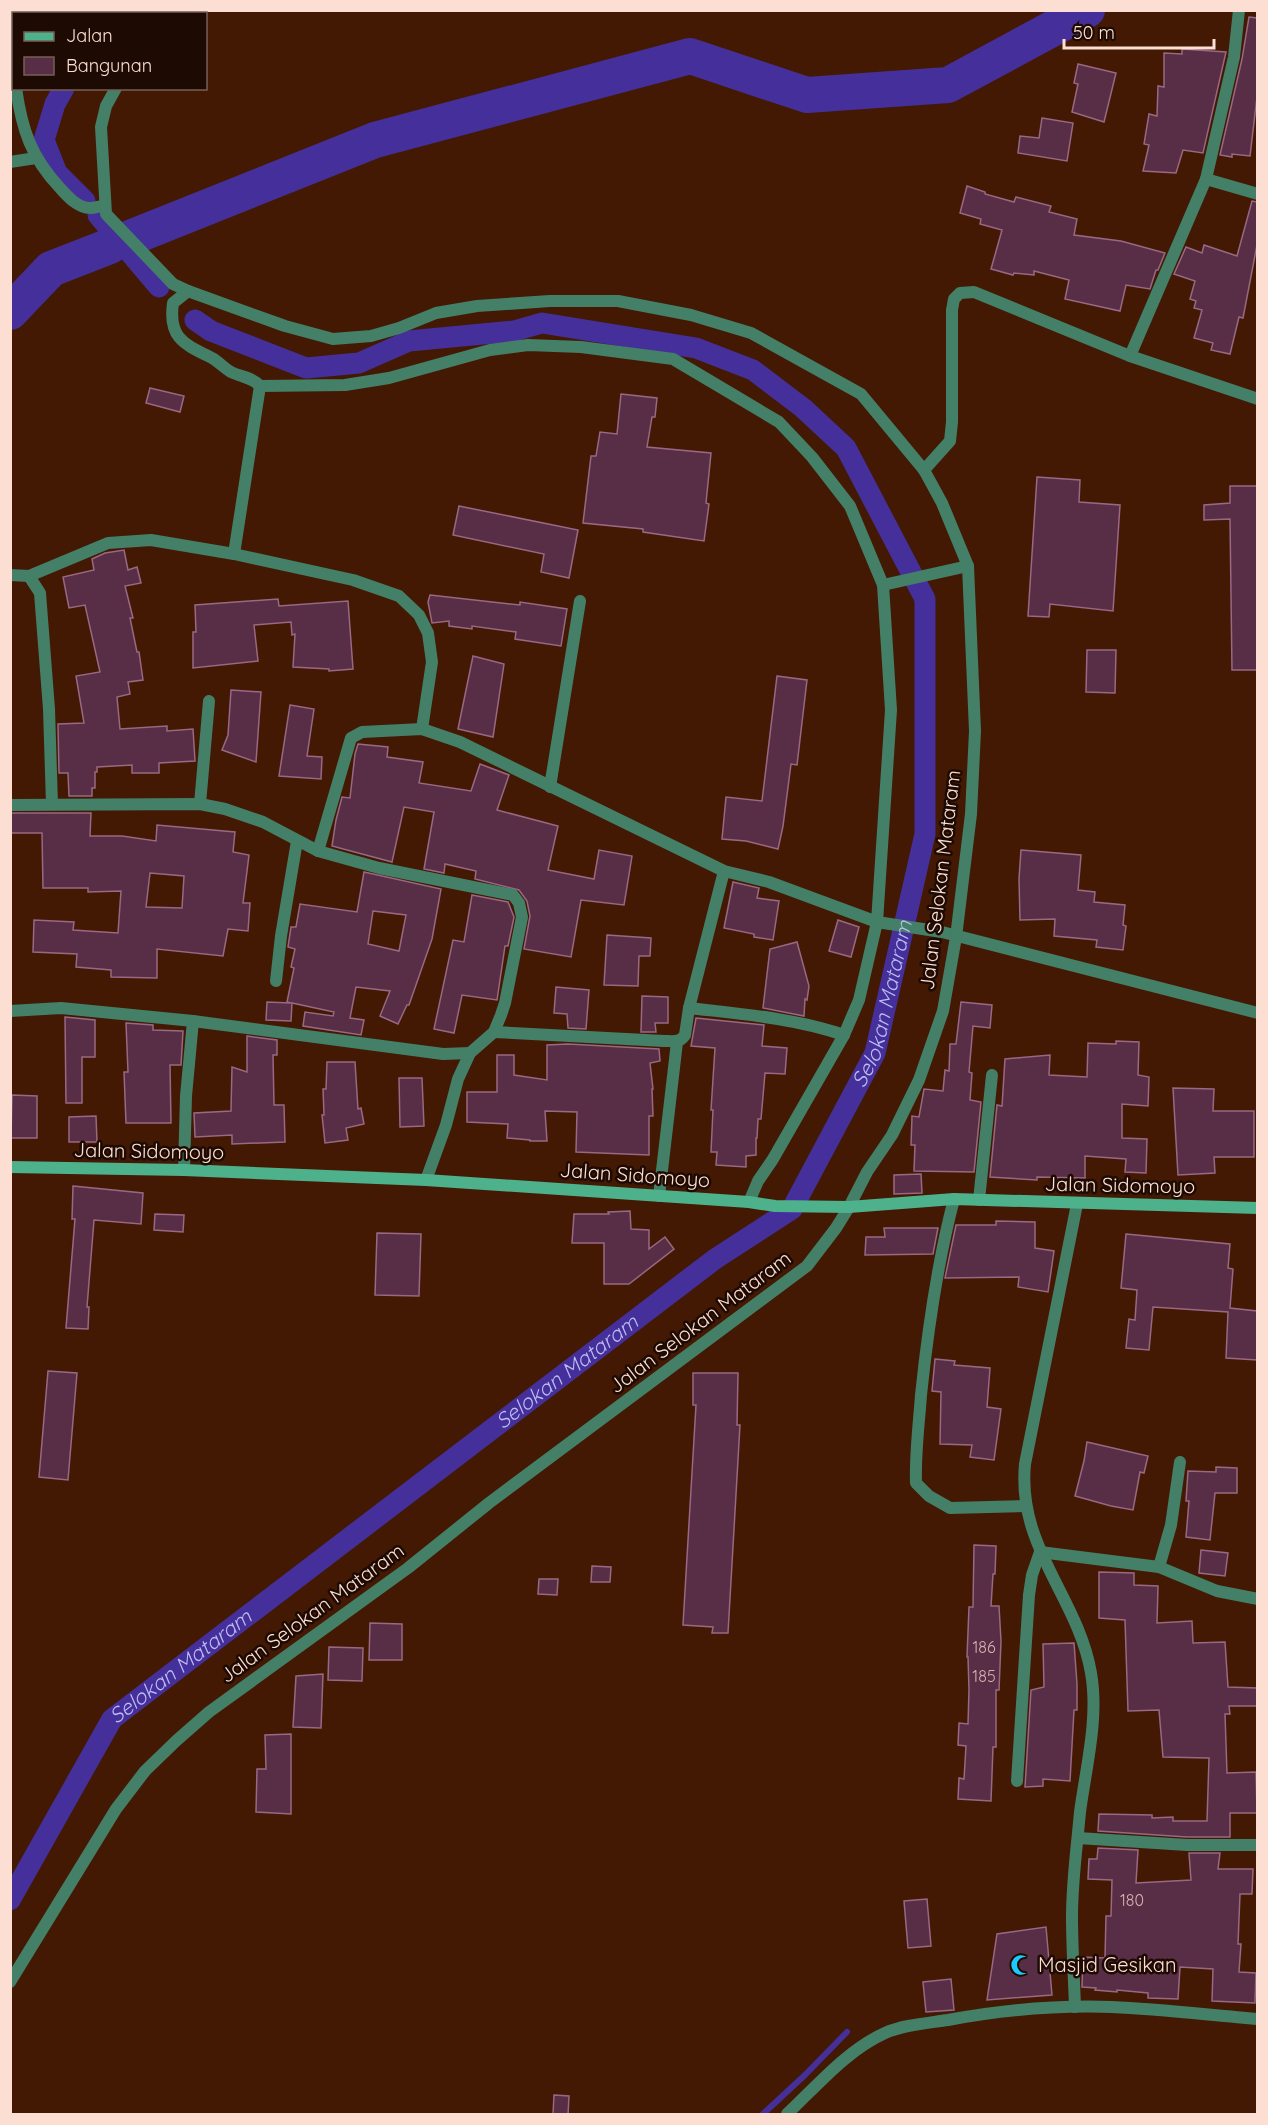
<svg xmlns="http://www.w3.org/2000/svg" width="1268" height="2125" viewBox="0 0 1268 2125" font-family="Quicksand,sans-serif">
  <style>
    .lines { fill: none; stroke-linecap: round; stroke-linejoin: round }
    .stream { stroke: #45309b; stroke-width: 6 }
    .canal { stroke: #45309b; stroke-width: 21 }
    .river { stroke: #45309b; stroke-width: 36 }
    .building { fill: #582d46; stroke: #996883; stroke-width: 1.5; fill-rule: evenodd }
    .minor { stroke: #447f67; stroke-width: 12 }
    .secondary { stroke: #4db28b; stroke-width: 12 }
    .labels { text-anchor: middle; stroke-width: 5; stroke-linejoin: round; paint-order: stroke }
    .number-label { font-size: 16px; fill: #d3b2af }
    .street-label { font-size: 20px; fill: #fcdfd2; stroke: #1d0a03 }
    .poi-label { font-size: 20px; fill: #fcdfd2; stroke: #1d0a03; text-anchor: start }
    .water-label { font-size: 21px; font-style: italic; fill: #bdbcf3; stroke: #1d0a03 }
  </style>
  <rect width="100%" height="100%" fill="#431903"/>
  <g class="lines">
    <path class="stream" d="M763 2114 805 2075 847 2032"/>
    <g class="canal">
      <path d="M110 14 112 10"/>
      <path d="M64 88 55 104 44 140 57 173 85 201"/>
      <path d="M98 215 159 287"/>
      <path id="s1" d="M10 1900 112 1719 715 1259 792 1209 875 1053 925 834V599L846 448 803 408 753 370 696 348 542 323 514 331 409 341 359 363 306 368 211 331 195 320"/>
    </g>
    <g class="river">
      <path d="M130 238 375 140 690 56 807 95 948 85 1087 10"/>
      <path d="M10 312 51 269 110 246"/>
    </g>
  </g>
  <g class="building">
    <path d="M1249 17 1257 18V97L1250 156 1232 154V157L1220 155 1242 59Z"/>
    <path d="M1182 49 1226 52 1203 153 1183 150 1176 173 1143 171 1149 145 1144 144 1149 114 1157 116 1158 86 1164 87V53L1182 54Z"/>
    <path d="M1078 64 1116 73 1104 122 1072 112 1078 84 1074 83Z"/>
    <path d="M1042 118 1073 123 1067 161 1018 153 1020 136 1039 138Z"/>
    <path d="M967 186 985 192V194L1014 202 1016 197 1051 206 1049 212 1077 219 1074 235 1121 241 1165 253 1158 270H1156L1150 289 1126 285 1120 311 1065 299 1069 280 1034 271V275L1014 273 1013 275 991 269 1002 230 980 224 981 219 960 213Z"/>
    <path d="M1252 201 1257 202V245L1243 318 1239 317 1230 354 1211 350 1213 343 1194 338 1202 310 1194 308 1196 301 1190 299 1195 281 1174 274 1186 247 1202 253 1204 245 1237 256Z"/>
    <path d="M150 388 184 396 180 412 146 403Z"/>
    <path d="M621 394 657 398 655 417H652L647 447 711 453 706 503 709 504 704 541 643 532V529L583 523 591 456H596L600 432 617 434Z"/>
    <path d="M1037 477 1080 480 1079 502 1120 505 1113 611 1050 604 1049 617 1028 616Z"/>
    <path d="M1230 486H1257V670H1232L1230 519 1204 520V505L1230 503Z"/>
    <path d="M459 506 578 530 569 578 541 572 544 554 453 535Z"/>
    <path d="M124 550 128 570 137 567 141 583 125 586 133 618H130L137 652H139L143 680 128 682 130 694 117 697 120 729 167 726V731L193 729 195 761 159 763V773H132V765L97 767V772H95V788H92V796H69L68 773H59L58 724 84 723 76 676 100 672 85 605 69 608 63 577 94 570 92 559 105 553Z"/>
    <path d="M430 595 520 605V602L567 609 561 646 515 639 516 632 472 626V629L449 626V621L432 623 428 602Z"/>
    <path d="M278 599 279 606 348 601 353 669 329 671V669L293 667 295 634 292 635 291 622 254 625 258 661 193 668V632H196L195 605Z"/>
    <path d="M1087 650H1116L1115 693 1086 692Z"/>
    <path d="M473 656 504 664 493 737 458 729Z"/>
    <path d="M777 676 807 680 797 765 791 764 783 826 778 849 746 841 722 839 726 797 762 801Z"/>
    <path d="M231 690 261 692 256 762 222 750 228 735Z"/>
    <path d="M290 705 314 709 307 756 322 757 321 779 279 776Z"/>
    <path d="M358 744 388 747 387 757 423 762 419 783 471 791 480 764 509 775 497 810 558 826 548 870 594 879 599 850 632 856 624 905 581 900 571 957 524 949 530 916 527 901 519 890 475 879 476 871 445 864 444 873 424 869 434 812 404 807 392 862 332 846 336 820 342 797 350 798 355 754Z"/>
    <path d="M10 813H91L90 836H122L156 841 157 825 235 832 233 852 249 855 243 903H250L248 931 228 929 223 956 157 949V978L111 977V970L76 967 77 954 33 952 34 920 74 922 73 930 118 933 121 891 88 892V888H43L42 833H10ZM150 873 184 876 182 908 146 907Z"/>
    <path d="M1021 850 1081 855 1078 890 1095 892 1094 902 1125 905 1123 925 1126 926 1123 950 1096 947 1097 940 1054 936 1055 919 1020 920 1019 879Z"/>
    <path d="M364 872 441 889 432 939 409 1005H407L398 1024 380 1016 390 991 356 987 350 1018 364 1020 361 1035 303 1026 305 1012 333 1016 334 1012 292 1003 291 1021 266 1020 267 1002 291 1003 287 1002 294 968 291 967 295 949 288 947 291 927H296L300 904 357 912ZM373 911 406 915 399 951 368 944Z"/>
    <path d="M733 882 759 888 757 898 779 901 773 940 754 937V934L724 928Z"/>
    <path d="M472 895 508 902 514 917 508 946H505L497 1000 462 995 454 1033 434 1029 453 940 464 942Z"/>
    <path d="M838 920 859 927 851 957 829 951Z"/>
    <path d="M607 935 651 938 650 956H639L638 986 604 985Z"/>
    <path d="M797 942 809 986 807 1000 805 999 804 1016 763 1008 770 949Z"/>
    <path d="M556 987 589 990 586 1029 568 1028 567 1014 554 1013Z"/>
    <path d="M642 996 668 997V1023H655L656 1032H641Z"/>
    <path d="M961 1002 992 1005 990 1028 973 1026 969 1072 972 1073 970 1100 981 1102 974 1172 914 1171 915 1145H911L912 1116 919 1117 924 1089 943 1091 945 1070 949 1071 950 1044H956Z"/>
    <path d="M65 1017 95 1020V1057H82V1103H66Z"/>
    <path d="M696 1018 764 1025 762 1046 787 1048 785 1074 765 1073 761 1119H758L757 1138H756V1155L746 1156V1167L716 1165 717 1152H711L713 1110H711L715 1048 691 1046Z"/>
    <path d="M126 1023 153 1025V1030L183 1031 181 1065H170L171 1123H126L124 1072H128Z"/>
    <path d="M247 1036 277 1040V1055H273L274 1105H284L285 1142 232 1144V1135L195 1137 194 1113 231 1111 232 1067 247 1072Z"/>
    <path d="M1116 1041 1139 1042 1138 1075 1149 1077 1148 1106 1122 1104V1138L1147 1139 1146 1173 1125 1172 1126 1159 1085 1156V1178L1037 1177V1180L990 1177 997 1105 1002 1106 1005 1059 1050 1055 1049 1075 1087 1077 1088 1043 1116 1044Z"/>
    <path d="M568 1044 659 1049 660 1061 650 1063 653 1089H652L653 1116H649V1155L576 1152 577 1112 545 1111 547 1141H530V1140L507 1138 508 1124 467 1122V1092H497V1055H514V1075L547 1080V1045Z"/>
    <path d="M327 1062H355L358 1109 361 1108 364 1124 346 1128 348 1140 325 1143 322 1115H324L323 1089H326Z"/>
    <path d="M399 1078H422L424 1126 400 1127Z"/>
    <path d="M1173 1088 1214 1089 1213 1111H1254V1157H1214L1215 1173 1178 1175Z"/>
    <path d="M12 1095 37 1096V1138H11Z"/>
    <path d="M96 1116 97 1142H69V1117Z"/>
    <path d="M921 1174 922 1193 894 1194V1175Z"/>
    <path d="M73 1186 143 1193 141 1224 94 1220 87 1307H89L88 1329 66 1328 75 1219H72Z"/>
    <path d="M630 1211 631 1229 649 1230V1249L665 1237 674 1249 629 1284H604V1243H572L574 1214H609L608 1212Z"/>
    <path d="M155 1214 184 1215 183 1232 154 1230Z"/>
    <path d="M996 1221 1035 1222V1248L1054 1251 1048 1292 1018 1287 1019 1277 945 1278 956 1225H996Z"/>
    <path d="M884 1228H938L933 1254 865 1255 866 1237H885Z"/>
    <path d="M377 1233 421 1234 419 1296 375 1295Z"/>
    <path d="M1126 1234 1230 1244 1228 1268 1233 1269 1230 1308 1257 1311V1360L1226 1358 1228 1312 1153 1307 1149 1350 1126 1348 1129 1319 1135 1320 1137 1290 1121 1288Z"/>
    <path d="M935 1359 955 1361 954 1365 990 1368 987 1407 1001 1409 994 1460 970 1457 972 1445 940 1444 941 1392 932 1391Z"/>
    <path d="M48 1371 77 1373 68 1480 39 1477Z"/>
    <path d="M693 1373H738L737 1425H740L728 1633H712L713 1627 683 1625 696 1405H693Z"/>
    <path d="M1087 1442 1148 1456 1144 1473 1140 1472 1133 1510 1111 1506 1075 1496 1084 1461Z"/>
    <path d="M1216 1467 1237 1468V1493H1215L1210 1540 1186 1537 1189 1501H1186L1188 1471 1216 1472Z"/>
    <path d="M974 1545 996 1546 995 1574H993L991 1606H999L1001 1641 999 1690H996V1747H993L991 1801 958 1799 959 1778 964 1779 966 1746 958 1745 959 1723 968 1724 969 1690 968 1657H967L969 1607H973Z"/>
    <path d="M1201 1550 1228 1553 1225 1576 1199 1573Z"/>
    <path d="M592 1566 611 1567 610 1582H591Z"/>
    <path d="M1099 1572 1134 1573V1585L1158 1586 1157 1623 1192 1621 1193 1643 1225 1642 1228 1687 1257 1688V1706H1229L1230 1714H1225L1227 1773 1256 1772 1257 1813H1230V1837H1187L1098 1831 1099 1814 1152 1815V1818L1173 1817V1821H1207L1209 1758 1163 1757 1159 1710 1128 1711 1125 1620 1099 1618Z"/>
    <path d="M539 1579H558L557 1595 538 1594Z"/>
    <path d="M370 1623 402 1624V1660H369Z"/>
    <path d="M1074 1643 1077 1684V1710H1074L1070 1781 1043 1779V1786L1025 1787 1031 1690 1044 1687 1043 1644Z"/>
    <path d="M329 1647 363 1648 362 1681 328 1680Z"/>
    <path d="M323 1674 321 1728 293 1727 296 1676Z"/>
    <path d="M291 1734V1814L256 1812 257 1769H266L265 1735Z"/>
    <path d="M1098 1848 1138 1850 1136 1883 1191 1880 1189 1853H1220L1218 1869H1253L1252 1894H1240L1238 1944H1241L1239 1972 1256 1973 1255 2003 1212 2001 1213 1969 1180 1967 1178 1999 1148 1998V1993L1117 1990V1992L1095 1990 1096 1988 1082 1987 1083 1957 1105 1958 1106 1916H1111L1112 1880 1088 1879 1089 1859H1097Z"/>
    <path d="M927 1899 931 1946 908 1948 904 1901Z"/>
    <path d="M1046 1927 1052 1995 987 2000 997 1934Z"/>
    <path d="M951 1979 954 2010 926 2012 923 1982Z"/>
    <path d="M554 2095 569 2096 568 2115 553 2114Z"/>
  </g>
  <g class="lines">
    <g class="minor">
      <path d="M1239 10 1234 57 1206 179 1258 194"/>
      <path d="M170 14 172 10"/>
      <path d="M10 47 14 69"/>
      <path d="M16 88C22 130 31 157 60 188 68 197 78 208 90 208 95 208 100 206 104 206"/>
      <path d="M10 162 36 158"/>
      <path d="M188 291 173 303C168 338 184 344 212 358 219 362 224 368 231 372 241 377 252 377 260 386L345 385 389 378 490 350 528 345 581 347 673 359 779 422 812 457 850 506 883 585 891 710 877 922 859 1000 844 1035 773 1159 758 1181 749 1202"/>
      <path d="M1130 356 1206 179"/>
      <path d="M924 470 950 441 952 422V310L954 299 960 293 974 292 1130 356 1258 399"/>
      <path d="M234 554 260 386"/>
      <path d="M10 575 29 576 108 543 151 540 234 554 353 580 399 596 419 615 428 633 432 662 422 729"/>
      <path d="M29 576 40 593 49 709 52 804"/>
      <path d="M883 585 968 566"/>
      <path d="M550 787 580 601"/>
      <path d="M200 804 209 701"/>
      <path d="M10 805 200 804 225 809 263 822 318 851 379 868 513 895 519 903 522 917 505 1003 501 1015 494 1032 470 1053 458 1079 446 1125 426 1180"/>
      <path d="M318 851 351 738 362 732 422 729 460 742 724 871 769 882 877 922 942 932 1258 1013"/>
      <path d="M276 981 281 936 297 841"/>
      <path d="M689 1008C741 1014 794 1018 844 1035"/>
      <path d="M10 1011 61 1008 193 1021 443 1054 470 1053"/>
      <path d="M494 1032 664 1041C673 1041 680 1043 685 1035L689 1008 724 871"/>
      <path d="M184 1170 186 1096 193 1021"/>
      <path d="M659 1196 677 1042"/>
      <path d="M954 1199C937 1264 928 1328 921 1395 919 1424 915 1453 916 1483L929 1496 950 1508 1026 1506"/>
      <path d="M979 1200 992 1075"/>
      <path d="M1159 1567 1217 1591 1258 1599"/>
      <path d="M1017 1781 1029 1595 1032 1575 1040 1552 1159 1567 1171 1525 1180 1462"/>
      <path d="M1078 1838 1187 1845H1258"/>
      <path d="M10 1982 116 1809 145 1771 176 1741 209 1712 408 1568 489 1503 807 1266 836 1228 849 1207 867 1172 892 1135 919 1080 943 1011 956 937 971 814 975 731 968 566 942 503 924 470 861 394 751 333 691 315 618 301H550L477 306 436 313 399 328 371 336 333 339 285 326 188 291 173 284 106 214 101 127 106 106 116 88"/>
      <path d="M1075 2007C1074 1977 1072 1947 1072 1916 1072 1882 1077 1846 1080 1812 1086 1767 1099 1718 1091 1673 1078 1597 1017 1548 1025 1464L1077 1204"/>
      <path d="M787 2114C817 2086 847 2050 885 2033 902 2025 929 2023 948 2020 1002 2010 1057 2005 1112 2007 1160 2009 1209 2015 1258 2019"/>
    </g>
    <path class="secondary" d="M10 1167 184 1170 426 1180 749 1202 775 1206 849 1207 954 1199 1258 1208"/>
  </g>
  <defs>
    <g id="mosque-bare" transform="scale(1.62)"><path d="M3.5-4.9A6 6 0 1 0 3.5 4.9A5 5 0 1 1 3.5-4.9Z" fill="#1cc9fc" stroke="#1d0a03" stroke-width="2.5" paint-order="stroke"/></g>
  </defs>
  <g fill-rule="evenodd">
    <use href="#mosque-bare" x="1021" y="1965"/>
  </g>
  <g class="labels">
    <g class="number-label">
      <text x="984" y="1653">186</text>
      <text x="984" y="1682">185</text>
      <text x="1132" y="1906">180</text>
    </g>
    <g class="street-label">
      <text transform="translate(940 880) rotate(-83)" y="7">Jalan Selokan Mataram</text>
      <text transform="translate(149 1151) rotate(1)" y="7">Jalan Sidomoyo</text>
      <text transform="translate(635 1175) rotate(4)" y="7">Jalan Sidomoyo</text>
      <text transform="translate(1120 1185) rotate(1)" y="7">Jalan Sidomoyo</text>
      <text transform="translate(700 1322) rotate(-37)" y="7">Jalan Selokan Mataram</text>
      <text transform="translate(312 1613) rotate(-36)" y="7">Jalan Selokan Mataram</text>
    </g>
    <g class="poi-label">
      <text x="1038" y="1972">Masjid Gesikan</text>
    </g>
    <g class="water-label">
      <text dy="7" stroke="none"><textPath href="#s1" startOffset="1284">Selokan Mataram</textPath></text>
      <text dy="7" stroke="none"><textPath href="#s1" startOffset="780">Selokan Mataram</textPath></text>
      <text dy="7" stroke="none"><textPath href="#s1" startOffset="294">Selokan Mataram</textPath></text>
    </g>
  </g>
  <rect width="1268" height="2125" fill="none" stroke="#fcdfd2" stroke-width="24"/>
  <rect x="12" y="12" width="195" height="78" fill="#1d0a03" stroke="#765f56" stroke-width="1.5"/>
  <rect x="24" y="32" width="30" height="9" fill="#4db28b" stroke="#765f56" stroke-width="1.5"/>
  <text x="66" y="42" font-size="18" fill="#fcdfd2">Jalan</text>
  <rect x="24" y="57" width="30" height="18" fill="#582d46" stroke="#765f56" stroke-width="1.5"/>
  <text x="66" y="72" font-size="18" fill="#fcdfd2">Bangunan</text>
  <path d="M1064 39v9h150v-9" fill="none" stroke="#fcdfd2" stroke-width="3"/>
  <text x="1073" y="39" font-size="18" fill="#fcdfd2" stroke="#1d0a03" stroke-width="4.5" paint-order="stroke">50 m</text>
</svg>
